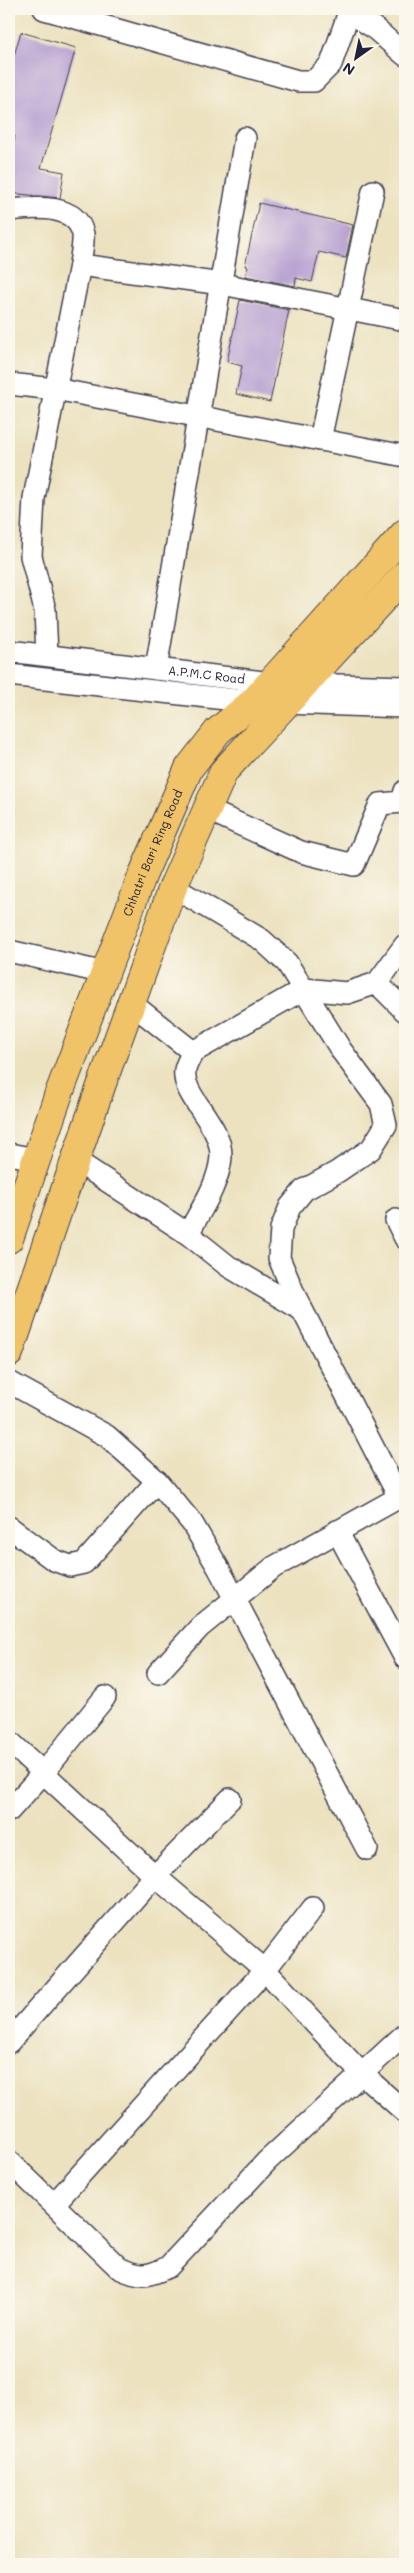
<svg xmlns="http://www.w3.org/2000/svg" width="414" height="2573" viewBox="0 0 414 2573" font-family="Mali,sans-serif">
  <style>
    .building { fill: #b49cd0 }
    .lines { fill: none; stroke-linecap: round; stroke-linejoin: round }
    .minor-casing { stroke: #403f4f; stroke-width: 24 }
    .major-casing { stroke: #403f4f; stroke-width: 30 }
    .minor { stroke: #fff; stroke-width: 21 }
    .major { stroke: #f0c369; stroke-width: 28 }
    .labels { text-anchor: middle; stroke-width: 5; stroke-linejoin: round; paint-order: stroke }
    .street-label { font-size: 12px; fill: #22223b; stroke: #fbf7ec }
  </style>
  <rect width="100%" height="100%" fill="#fbf7ec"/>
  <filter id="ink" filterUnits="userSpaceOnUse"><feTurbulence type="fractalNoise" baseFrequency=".02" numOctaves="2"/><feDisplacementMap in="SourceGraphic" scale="10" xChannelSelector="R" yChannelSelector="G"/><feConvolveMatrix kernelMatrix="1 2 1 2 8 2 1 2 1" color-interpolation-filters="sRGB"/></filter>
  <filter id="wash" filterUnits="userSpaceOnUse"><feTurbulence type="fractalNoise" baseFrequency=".0096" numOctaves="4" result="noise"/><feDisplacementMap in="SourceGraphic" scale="20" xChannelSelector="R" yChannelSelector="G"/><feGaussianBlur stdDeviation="1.12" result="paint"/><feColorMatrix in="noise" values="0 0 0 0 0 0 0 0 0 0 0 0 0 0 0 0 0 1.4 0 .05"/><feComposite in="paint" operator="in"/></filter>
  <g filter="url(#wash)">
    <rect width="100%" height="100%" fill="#ece2c0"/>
    <g id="blocks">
      <g class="building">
        <path d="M21 32 76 48 41 168 64 172 60 198 9 193V173L15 136 9 134V72Z"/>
        <path d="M259 203 353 225 346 258 319 252 312 282 296 278 295 286 245 276 248 267 245 266Z"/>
        <path d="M240 300 289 310 270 402 236 394 242 366 227 362Z"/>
      </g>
    </g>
  </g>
  <g filter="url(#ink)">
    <use href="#blocks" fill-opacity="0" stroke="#403f4f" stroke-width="1"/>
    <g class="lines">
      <g class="minor-casing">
        <g id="minor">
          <path d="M44 9 298 81H314L331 64 350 9"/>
          <path d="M349 12 373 27 405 55"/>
          <path d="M9 210C32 208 76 202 83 234 84 243 81 255 80 265L34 498 31 556 45 610 47 655"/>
          <path d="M80 265 222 284 400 319"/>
          <path d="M9 384 55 389 405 456"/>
          <path d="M320 440 373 191"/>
          <path id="s1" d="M9 651 271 683 405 687"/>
          <path d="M156 669 245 138"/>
          <path d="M9 675 253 702 405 707"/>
          <path d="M208 810 301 852 354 865 380 804 402 802 405 791"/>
          <path d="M173 887 262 940 287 963 341 1050 381 1104 386 1125 371 1149 337 1172 304 1190 290 1207 281 1229 279 1258 295 1296 399 1497"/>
          <path d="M9 951 105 973"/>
          <path d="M377 983 405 1011"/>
          <path d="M131 1003 193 1052C190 1058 186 1064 185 1070 181 1097 222 1123 221 1157 219 1184 200 1211 188 1234"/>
          <path d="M193 1052 304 989 347 993 377 983 405 945"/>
          <path d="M9 1154 36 1159"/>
          <path d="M75 1160 188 1234 228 1266 302 1310"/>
          <path d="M396 1220 405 1238"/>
          <path d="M9 1382 107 1436 157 1481 192 1523 219 1569 367 1849"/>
          <path d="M9 1527 54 1560 70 1566 84 1563 157 1481"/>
          <path d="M337 1531 405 1658"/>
          <path d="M158 1673 200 1627 274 1567 405 1494"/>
          <path d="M9 1741 155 1876 265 1970 361 2073 405 2112"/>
          <path d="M9 1811 44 1772 105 1697"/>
          <path d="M9 2042 155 1876 230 1799"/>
          <path d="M9 2161 119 2268C140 2278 147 2277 168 2267L267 2161 405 2034"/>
          <path d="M54 2204 265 1970 313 1908"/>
        </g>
      </g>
      <g class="major-casing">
        <g id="major">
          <path id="s2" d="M9 1239 58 1096 143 874 189 768 218 731 253 702 405 533"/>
          <path d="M9 1353 95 1103 173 887 224 771 405 575"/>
        </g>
      </g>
      <use href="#minor" class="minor"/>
      <use href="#major" class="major"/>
    </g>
  </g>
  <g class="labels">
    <g class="street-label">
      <text dy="4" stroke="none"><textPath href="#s1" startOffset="199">A.P.M.C Road</textPath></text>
      <text dy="4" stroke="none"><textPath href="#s2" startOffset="412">Chhatri Bari Ring Road</textPath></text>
    </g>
  </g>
  <rect width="414" height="2573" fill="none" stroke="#fbf7ec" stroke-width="30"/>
  <g transform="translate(356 58) rotate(213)" stroke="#fbf7ec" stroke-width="4" paint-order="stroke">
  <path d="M0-4L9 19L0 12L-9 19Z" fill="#22223b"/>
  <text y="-8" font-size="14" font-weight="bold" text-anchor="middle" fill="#22223b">N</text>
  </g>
</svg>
